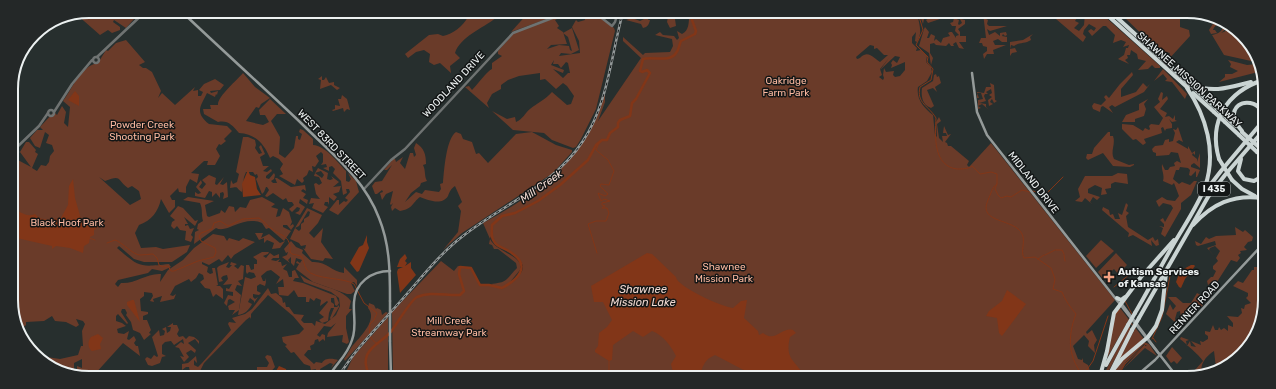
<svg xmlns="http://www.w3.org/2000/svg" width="1276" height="389" viewBox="0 0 1276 389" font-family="Rubik,sans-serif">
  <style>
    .green { fill: #6a3b29; fill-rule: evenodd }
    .water { fill: #823618 }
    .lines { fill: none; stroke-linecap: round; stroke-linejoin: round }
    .stream { stroke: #823618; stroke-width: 1 }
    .river { stroke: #823618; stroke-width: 2.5 }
    .tertiary { stroke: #6f7372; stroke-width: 2.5 }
    .secondary { stroke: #949a99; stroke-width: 2.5 }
    .motorway { stroke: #cad4d3; stroke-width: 4 }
    .rail-casing { stroke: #939999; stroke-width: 2.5 }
    .rail { stroke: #131616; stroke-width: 1; stroke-dasharray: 3; stroke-linecap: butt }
    .secondary-bridge { stroke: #949a99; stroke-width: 2.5 }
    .motorway-bridge { stroke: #cad4d3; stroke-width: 4 }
    .poi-dot { fill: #f3a081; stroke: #131616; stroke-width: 1.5 }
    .labels { text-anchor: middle; stroke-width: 3; stroke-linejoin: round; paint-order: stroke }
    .shield { fill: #131616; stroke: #abafaf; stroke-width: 1 }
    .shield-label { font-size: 9px; font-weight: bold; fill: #ecf1f1 }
    .street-label { font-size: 10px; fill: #ecf1f1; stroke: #131616 }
    .park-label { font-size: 10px; fill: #fcb9a0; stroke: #131616 }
    .poi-label { font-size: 10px; font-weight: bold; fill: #ecf1f1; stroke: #131616; text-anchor: start }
    .water-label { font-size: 11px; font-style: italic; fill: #f1d9d1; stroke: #131616 }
    .rim { fill: none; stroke: #ecf1f1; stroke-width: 2 }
  </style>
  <rect width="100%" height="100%" fill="#272f2e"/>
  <g class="green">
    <path d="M89 11H141L126 28 114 20 113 22 120 27V30L112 33 108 30 100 35 76 14Z"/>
    <path d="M475 12H497L496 18C483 28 460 37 455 53L460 58 450 66 451 73 440 63 434 65 429 62 430 54 424 50 416 52 408 58 405 54 429 35 438 34 443 36C453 34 463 26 468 17L474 15Z"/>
    <path d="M529 12H566L511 32Z"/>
    <path d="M571 12 555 20 559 26 557 28 563 32 567 44 551 45 547 49 559 45 569 46 570 50 572 51 568 37 563 33 572 28 579 50 571 54 561 53 559 56 580 53 579 41 572 27 576 20 578 22 585 20 584 12H593L614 28 615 31 596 109 581 139 576 147 573 148 552 140 544 133 513 130 492 111 507 119 515 117 516 122C523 119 525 113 530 109 536 104 546 99 552 92L567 105 571 104 574 96 567 86 563 83 556 89 545 79 540 80V73L519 76 508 80 501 85V89L492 94 487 103 489 108 465 87 469 86 472 90C477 85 487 71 492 69V63L502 56 498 54V51L514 33ZM554 60 553 64H558L561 68 566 62 568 63 570 73H568L563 78 553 69 563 73 564 70 551 65Z"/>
    <path d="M647 12 651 14 648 20H650C649 24 648 27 643 28L641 24 626 20 632 18 640 21 644 19Z"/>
    <path d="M665 12H669L675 19 676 26 670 28 667 22 668 17Z"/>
    <path d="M692 12 917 13C919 24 923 32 917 42L915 41 916 32 912 37V43L917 48 916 51 921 50 927 56 926 62 931 67 932 72 927 81 918 87C916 99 924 108 933 115L935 135 937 137 936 122 939 117 941 121 937 124 939 138 943 142 942 136H947L946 133H943L944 126 948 135 951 134 945 142 947 143 948 146H951L969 161 967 165 969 167 991 143 1115 300 1086 332 1087 334 1092 330 1097 340 1094 345 1095 353 1088 346 1089 341 1084 335 1073 346 1078 359 1082 360 1083 358V362L1088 365 1090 371 1087 374 1090 378 1085 374 1083 376 1085 378 393 376 392 312 441 261 454 271 458 266 471 268 480 285 495 286 491 284C509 282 505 280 517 268L516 263 498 249H494L492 245 489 244 490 239C495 250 513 253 520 263V270L510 282C541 263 508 254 496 244 494 242 492 239 491 236L490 239 483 223C539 193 590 155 605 91V102L598 121 641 58 623 41V37L643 55 645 53 670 52 673 46 672 39 655 35 660 32 663 35 674 36 677 40 679 38 677 31 682 34C689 31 689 22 689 15ZM870 45 874 46V49L877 48 884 55H888L880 62C876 60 870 52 864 55 861 56 860 59 857 59L856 57ZM895 56 900 57 897 63 893 60 891 63 892 65 891 68 905 62V70L900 76 895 77 893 75 894 71 886 72 884 68 883 75 884 78 883 80 879 77 882 75 880 69 889 58 880 70Z"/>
    <path d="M919 13H921L923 17 926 13H941L937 14 940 19 928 23 926 20 929 18 928 16 924 19 923 24Z"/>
    <path d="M983 13 986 16V19L988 20 987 24 989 26H1007L990 31 987 29 989 35 995 32 1000 36V33L1006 32 1007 35 1005 36 1003 34 1002 36 1007 37V42H1002L998 39 993 41 995 45H1006L993 50 994 54H987L984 59 983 54 987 51V47L983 46 982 43H979L981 38H986Z"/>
    <path d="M1041 13H1080L1075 21 1079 23 1074 28 1079 31 1084 25 1085 13 1103 15 1160 66V68H1155L1152 65 1148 69 1138 70 1146 61 1138 59 1137 54 1131 50 1130 55H1127L1128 58 1125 60 1129 64 1118 59 1124 55 1126 48H1128L1129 45 1123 47 1126 42 1121 40 1113 43 1115 35 1106 26H1103L1092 36 1088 31 1091 29 1094 31 1096 28 1089 24 1084 30 1083 34 1086 37 1083 42 1056 19V16Z"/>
    <path d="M1117 13 1174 14 1180 19V27L1189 30 1190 36 1168 60 1160 53 1168 57 1170 53 1158 50 1123 16Z"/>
    <path d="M954 18 959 20 958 24 959 25 962 23 960 19 965 20V24L958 29 960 32V36H966V42H959L964 49 959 48 956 42 953 44 954 46H951L949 43 946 46 936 45 934 43 930 44V53L933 58 931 65 929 53 919 46 924 29 925 27 929 32 927 38H929L931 34 935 36 934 41 936 39 941 43 943 38 950 36 948 33 950 32H952L956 38V36L959 35 955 31 956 26H952L950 23 953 22Z"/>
    <path d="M1216 19 1227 25V28L1221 33 1233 28 1242 34 1256 60 1251 61 1224 55 1212 35C1218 34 1224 31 1223 24 1217 24 1215 25 1213 30H1215L1217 33 1211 34 1209 30Z"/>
    <path d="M1033 34 1030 37 1031 40C1025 44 1019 42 1014 46L1011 45 1010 49 1015 48 1017 52 1012 53 1010 56V42L1023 40Z"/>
    <path d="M126 40 145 62 139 65 143 68H146L152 72 161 91 158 98 162 93 175 105 195 87 193 91 198 90V96H201L203 92 199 90 204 84 215 79 224 85 220 90 210 91 211 93 218 91 217 95 216 94 215 97 207 93C201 106 194 112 209 124L227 126 232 131 224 139 226 141 221 145 219 144 216 149 220 156 215 165H207L208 161H204L191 173 199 174 197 183 190 179 186 187V193L179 192 178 188 170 196 172 200H175V207L169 213 161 199C158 212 152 220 139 225L135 233 141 248 156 247 163 249 190 245 187 252 172 262H144L134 259 119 246 117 248C140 268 140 267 169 264L171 267 162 271 152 269 148 273 118 280 115 284 118 287 121 283C136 284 146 273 161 274L160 282 168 270 183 260 194 248 213 234 224 236 227 241 229 238 239 241 243 238 255 242 234 255 231 259 228 255 222 262 219 259 209 265 202 262V264L208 267 207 272 210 274 213 273 212 268H215L218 285 216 286H220L223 289V299L216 294 213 297 210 289 205 288 200 282 204 279 203 275 199 273 196 278 191 282 189 279 175 286 170 295 173 296 176 294 174 299 160 302 162 296 153 299 154 302 150 301 153 296 152 293 144 292V296L140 299 141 311 148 312V314L143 316V320H147L151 330 149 333 151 334 144 340 140 333 133 330 131 322 126 315 127 313 125 309H122L121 312 128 323 127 324 118 314 116 316V321L122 323 126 326 117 329 118 333 124 334 129 331 127 339 129 340 134 336 136 340 134 343 136 346H138L140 356 123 343 94 375H77V366L82 368V359L74 363V371L69 370 64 373 63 370 53 366 33 355 60 359 78 355 81 346H83L82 331 85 324 83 321 76 319 79 325 76 327 66 322 55 321 52 316 44 321 26 322V325L20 330 12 315V161L16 159 31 167 20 152 26 142H29L36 150 35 152 38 154 32 168 37 171 41 165 46 166 49 162 50 156 54 151 52 145 46 143 49 135 45 132 40 148 35 146 30 138 37 130H43L40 127 54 112 57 115 62 106 66 112 64 123 68 127 70 107 63 101C73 88 80 66 98 63L106 50 108 51 116 43ZM99 177 105 181C122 174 117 180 128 188L132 186 139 191 141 199 130 205Z"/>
    <path d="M1228 60 1247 65 1258 64 1262 71 1219 82 1225 77V74H1232L1238 71 1230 67 1231 64Z"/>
    <path d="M1163 69 1187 94 1185 99 1172 82 1165 81 1167 79 1163 74 1154 81Z"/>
    <path d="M1132 72 1133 75 1121 89V97L1136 92 1143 83 1147 87 1150 84 1144 92 1115 107 1112 105 1109 107 1113 113 1103 106 1101 107 1100 112 1093 109 1092 106 1094 103 1101 105 1106 100 1104 97 1106 95 1109 98 1120 84Z"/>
    <path d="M243 73 255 87 270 98 261 104 259 108 256 107 246 121 263 125 269 122 265 115H260L259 110 270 99 286 114H277L271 121 280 137 279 154 285 158 294 148 296 136H298V139L300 140 302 134 299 132 300 129 303 130 313 139V145C326 146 337 162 346 171V181L349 182 351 179 348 173 356 181 359 192 338 215 329 210 337 200H339V205L344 201 346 202 348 200 345 198 350 192 349 189H346L347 193 343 195 341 181 333 173 335 169 332 166 329 167V171L323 168 327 167 326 164 321 165 323 162V154L321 152 316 156 319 161 315 167 312 166 313 172 309 170 307 175 303 178 304 181 302 183 297 179 295 185 279 176 283 174 280 169 283 164 279 159 273 156 270 158C264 144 256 134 239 133 232 125 228 120 218 122L204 114 203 109H211L210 105H218C217 97 237 80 243 73Z"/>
    <path d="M936 74 937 77 939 76 941 83 935 87 937 92 933 88 927 90 934 106 931 108C922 105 921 96 922 88L933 81 934 75Z"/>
    <path d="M322 76V80H324L326 77 329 83 334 82V85L340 88 337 90 331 85 320 89 321 80 318 79Z"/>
    <path d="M990 83 994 85 995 100 997 101 994 103 992 99 991 100 990 102 993 104 989 106 988 100 992 97 989 95 992 93 991 89 986 92 988 94H985L984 96 986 101 979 103 986 104V107L989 110 982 104 978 106 981 108 978 109V100L983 99 981 93H977L979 98H977V92L984 93 986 87H991Z"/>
    <path d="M1161 92 1163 93 1162 100 1167 96 1168 99 1160 109 1167 113 1165 117 1169 116 1173 119 1175 115V120L1177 121 1172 122 1169 119 1172 124V128L1166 129 1165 131 1163 127 1161 128 1162 133 1144 139 1146 143 1143 145 1136 139 1139 138 1133 140 1122 129V124L1133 125 1143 131 1145 128 1149 130 1150 129 1149 126 1151 124 1159 125 1163 118 1154 107 1160 102 1158 99Z"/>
    <path d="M342 95 347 99 350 110 347 109 344 112 343 108 333 111 332 110 335 109V105L340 106 338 99H341Z"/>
    <path d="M1148 99 1144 104 1146 109 1144 116 1135 119V122H1122L1126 115 1139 110V104Z"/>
    <path d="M1178 127 1183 142 1179 140 1176 142 1188 149V146L1192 153 1195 151V155L1193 153 1192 155 1197 159V162L1200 153V168L1194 163 1191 165V167L1200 170 1197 177H1196V171L1191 176 1189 175 1190 170 1188 168 1180 167 1179 170H1176L1173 179 1179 184 1182 182 1190 185 1194 181H1197L1191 195 1181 203V209L1165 237 1161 234 1163 228 1159 226 1164 227V224L1160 220 1163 218 1165 222 1173 208 1171 205 1163 203 1159 207 1156 201 1162 197 1167 200 1175 201 1179 196 1174 183 1172 185 1163 181C1165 175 1161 170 1162 164L1165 170H1168L1170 167 1175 166 1174 163 1177 161 1181 163 1178 153 1171 152 1169 155 1156 156V153L1153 152 1152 149 1155 146 1163 145 1165 140 1169 139V142L1173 141 1175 133 1173 129 1176 130Z"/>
    <path d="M456 132 461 134 463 139 472 142 476 154 479 153 488 163 516 134 532 132 556 145 572 150V152L553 173 462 233 443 250 458 232 461 211 458 206 462 202 455 186C450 190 450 191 448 196 442 206 428 200 420 197 412 203 413 209 400 211L395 208 392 211 391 207 393 203 391 205 390 204 393 191 386 194 382 200 380 193 383 192 382 190 377 194H375L372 186 375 182 382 181 392 165 387 170H384L393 159H395L396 162 403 157 400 163 405 169 410 153H413L414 157 416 155 414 148 416 143C424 148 426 154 426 164L423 165C426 171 424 176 427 181L421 183 420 186 411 193 405 202 416 192 422 194 425 190 439 192 441 189 440 184 443 183C444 171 446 139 456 132Z"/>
    <path d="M1108 132H1110V136H1113C1116 144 1110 151 1114 159L1129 165 1134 164V165L1130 167 1113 166 1103 153 1088 160 1086 158 1087 154H1092L1094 148Z"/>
    <path d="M243 137H248L255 140 256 145 255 148 259 154 262 153 259 147 261 145 265 154 260 157 263 166H269L263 171 267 172 271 169 272 171 266 176V178L269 179 274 173 275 175 274 179 271 181 273 183H277L275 178H277L291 187 305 185 306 191 303 189 301 191 306 194 303 198 308 200 307 204 300 199 299 203 305 207 300 215 295 213 299 211 300 208 297 207 292 212 289 209 294 205 292 202H288L286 198 283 200 273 193 267 197 265 196 269 190 267 187H266L264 192 262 194 256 179 258 177 257 174 255 175 253 172H246L244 177 242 192C235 188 240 186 230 188L231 180 233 184 237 182 239 174 236 172Z"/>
    <path d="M318 168 328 173 327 179 330 180 333 179 331 176 339 182 333 187 341 186 339 192 333 194 337 197 334 201 329 197V205L328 202H325L324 205 328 207 323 213 312 208 314 203 309 204 311 198 320 199 316 194 314 184 316 183 319 185 322 183 319 177 314 176 315 173 322 178 324 175 321 171 315 173Z"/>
    <path d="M1118 173 1127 174 1128 184 1115 182 1111 184V188L1105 189 1107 194 1101 195 1102 188 1095 185 1088 189V193L1100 197 1097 200 1093 197 1090 202 1093 205 1085 198 1082 202 1075 201 1080 197 1078 189 1085 176H1112Z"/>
    <path d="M209 175 216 178 215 184 217 185 224 177 220 184 223 185 227 182 228 197 223 199 224 194 223 192 220 193V198L216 193 212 197V192L209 191 205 198 195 196V192L198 194 201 193 196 187 201 180 202 183 199 187 202 189 206 184 202 180Z"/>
    <path d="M188 197 214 201 205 205 207 216 209 217 220 213 221 210 225 213 229 206 234 207 235 212 240 207 246 208 250 200 262 197 275 204 271 207 278 209 276 217 280 216 283 208 289 212 292 222 290 226 293 224 294 226 291 230 287 225H283V227L291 231 284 241 269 228 266 229 262 223C243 215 227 234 216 228L194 244 195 232 199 230 197 229 198 224 203 221C201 214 203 210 200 203L183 200Z"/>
    <path d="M1126 203 1128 205 1126 211 1129 213 1126 216 1128 227 1148 240 1153 237 1155 241 1158 239 1159 245 1156 246 1151 240 1152 246 1133 235 1128 237 1129 233 1102 210 1103 207 1109 210 1110 215 1113 214 1115 219H1120L1118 213 1122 215Z"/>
    <path d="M178 206 183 208 195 221 198 220 195 226 184 217 188 224H185V226L188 225 190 229 194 228 191 235 193 237 191 242 185 240 186 231 180 230 177 226 174 229 171 226 172 222 175 220 170 216Z"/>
    <path d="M307 208 322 215 318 223 309 233 314 238 323 228 321 242 333 259 325 258 323 261 311 259 303 248 305 249 306 245 301 246 299 243 290 239 295 228 299 231 301 229V224L304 222V219L309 216 310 212 308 211 299 226 295 228Z"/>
    <path d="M1235 227 1243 232 1245 230 1253 237 1252 241 1248 242 1244 247 1247 250 1240 251 1241 253 1238 255 1240 258 1237 262 1231 260 1217 282 1214 285 1212 282 1208 285 1207 281 1211 277H1213L1216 271 1213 269V266L1218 261 1216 258 1220 251 1215 246 1210 248 1209 250 1215 257 1207 248 1216 245 1215 241 1198 246 1196 245 1195 241 1201 244 1206 237 1209 239 1216 236 1236 235Z"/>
    <path d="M255 233H263L261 238 269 234 280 243 285 241 280 248 272 249 274 243 267 240 264 243V238L259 240Z"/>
    <path d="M1101 240 1114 251 1096 268 1086 256Z"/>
    <path d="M291 241 296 247 303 250 302 253 312 262C327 261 330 271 344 273V267L357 280V286L354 282 351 283 355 291 351 294H347L313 282 296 269 299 264 296 263 297 261 300 263 302 260 296 258 294 266 291 263V257L288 260 290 263 282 257 287 255 288 252 286 253 284 249Z"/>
    <path d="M262 252H269L268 254 263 256 266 258 270 253 274 256 279 254V258H273L271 260 276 261 280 259 278 262H281L282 266 287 264 283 269 287 271 289 277H292V271L295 270 299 278H295L293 281 303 283 336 296 339 303 337 306 335 305 334 298H331V302L334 304V307H337L339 305V307L331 320 330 318 334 308H331L329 313 328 321 322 323 319 320 324 317 319 313 328 302 327 301 320 306 321 300 316 298 314 301 310 298 309 302H306V297H298L294 290 288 296 279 295 278 287H284L283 279 276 284 280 277 271 270 267 271 261 276 263 281H265V278L266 282 265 286 260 284 257 286V291L261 293 259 295 253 294V297L255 299 258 297 254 303V301L250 298 248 302 252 304C249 310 245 314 238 315L245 277 251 279 256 277 254 273 249 272 247 274 246 272V265H249L251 270 254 269V264H257V260L253 257Z"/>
    <path d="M1116 253 1127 265 1118 274 1114 269 1103 279 1098 272Z"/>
    <path d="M1263 261 1262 320 1238 359 1216 368 1214 351C1206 356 1199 365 1202 374L1200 375 1195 372V370L1203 361C1199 355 1185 343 1180 339L1181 337 1189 340 1186 341 1187 346 1190 341 1191 346 1196 347 1191 341 1201 345 1200 341 1203 342 1208 339V336L1205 334V331L1210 332 1213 325 1215 330H1218L1219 327 1221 330 1224 328 1228 331V325L1233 327V323L1227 316 1238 317 1242 313 1241 308 1244 309 1245 305 1251 303 1246 298 1248 296V293L1233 286 1238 281 1243 283 1252 270H1254V267H1258Z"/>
    <path d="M229 262 226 267 229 268 232 265H230L231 262 237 264 234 266 238 269 241 265 244 266 243 279 238 281 242 286 237 285 235 290 241 295 239 310 232 315 235 310H229L228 306 235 302 230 299 228 300 227 306 224 303 228 295 233 296V292L226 291V288L229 289 232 284 223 285 228 279 227 275 223 276 221 278 223 281 219 282 217 268 219 266Z"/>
    <path d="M300 275C316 287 339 286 351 301L349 309 336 322 349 309H352L346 316V328L349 342 347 344 342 342 343 335 327 337 328 333 336 323 331 327 324 326 317 335 320 337 322 334 325 335V341L323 339 319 342 318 339 315 340 314 344 310 346 311 350H308L304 355 314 364 316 362 322 363C325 357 334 359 338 360L331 368 333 364 330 363 320 369 321 373 317 371 313 376 316 369 311 370 310 366 304 364 294 352 291 353 285 346 287 345 283 342 282 337 299 334 304 329 293 316 268 295C262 302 257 307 251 314V319L250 317 246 320 204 363 199 373 198 372 195 376H186V372H190L189 367H186L182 370V364L188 363 196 356 197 363 194 360V365L198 367 202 363 231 330 228 324 229 322 236 323 232 318 245 314 252 309 268 288 271 294 276 293 282 298 283 303 285 302 286 307H289L294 314 304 315 301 320 304 323H312L315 326 316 321 325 324 336 315 340 306 339 298 331 292 304 282Z"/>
    <path d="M1197 293 1208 299 1206 301 1201 298 1199 302 1203 305 1201 307 1194 302 1190 307 1193 310 1189 316 1183 313 1181 318 1180 311 1177 312 1175 319 1181 328 1166 314 1170 304 1173 310 1176 306 1168 297H1176L1183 303H1191Z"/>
    <path d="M369 303 374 305 376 309 377 308 381 310 382 315 386 312 388 313 345 361 344 359C347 355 351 347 354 344 361 336 378 319 368 308Z"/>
    <path d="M1120 308 1144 339 1114 367 1135 329 1128 321 1107 358 1113 317Z"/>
    <path d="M388 317V376H341L343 371 345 374 353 357Z"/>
    <path d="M173 323V325H177L179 330 177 334 179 337 183 336 186 339 189 336 194 337 199 341V344L195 339 188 343 196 350 195 353 191 350 186 353 189 357 184 362 180 356 184 357 179 348 175 347 181 342 184 344 183 339 174 345 171 341 165 342 162 345V354L166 356 162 357 160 363 152 366 148 365 145 359 147 357 151 359 154 355 157 357 158 356 152 337 159 330 160 336 164 335 165 331 162 329 166 327 167 333 170 331 171 327H167Z"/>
    <path d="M1129 326 1131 329 1105 378H1102Z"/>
    <path d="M1144 342 1149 344 1157 356 1145 348 1123 369 1144 346H1147L1144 344 1126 362 1117 378H1110L1120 362Z"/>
    <path d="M1172 347 1182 358 1177 364 1174 361 1171 363 1166 356Z"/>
    <path d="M267 355 271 356 275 367 267 376H257V367H267L269 363 265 357Z"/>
  </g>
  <g class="water">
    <path d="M75 91 79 96V106L68 100Z"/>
    <path d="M248 170 250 175 255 177 257 189 261 195 243 197 242 184Z"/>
    <path d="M73 179 75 198 81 219 100 225 94 230V235L90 237 89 243 84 246 83 253 70 248 56 246 52 249V246L12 237V208C19 211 27 218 35 214L39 218 52 221 54 219 61 218 68 205 69 186Z"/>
    <path d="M367 235V242L369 248 359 271 357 272 350 263 359 247 363 245Z"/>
    <path d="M647 253 652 254 676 277C676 286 722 307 733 308L741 301 747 300 744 318 758 331 759 335 763 333C775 343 782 327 793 330L796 333 790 337C784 361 797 360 804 377H757L715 355C705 359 702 366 700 377H674L671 364 676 356C671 346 663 335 652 331L643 337 633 331 613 345 612 360 609 361 595 352V350L598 346 599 333 607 327 612 320 603 302H594L591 286Z"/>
    <path d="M405 254 407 258 405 261 407 263 405 266 411 262V268L416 275 400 293 397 272 398 269 403 267H397L400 259Z"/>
    <path d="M1191 265H1194L1195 266 1185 279 1181 288 1179 287 1176 282 1180 271Z"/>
    <path d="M1007 290 1026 304 1002 336 999 333 997 318 986 316 989 311 1002 301Z"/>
    <path d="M132 300H134L140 322 127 305V302Z"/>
    <path d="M98 334 103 338 100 344 101 349 92 351C87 347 88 341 91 337Z"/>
    <path d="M279 366 286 369 288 376H272L271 374 276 371Z"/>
  </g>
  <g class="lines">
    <g class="stream">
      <path d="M918 13 923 30 916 45 928 57 927 62 933 69 931 80 920 87C916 103 929 106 936 118 935 136 933 166 957 169 962 169 968 169 972 166L980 174 991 172 997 174V184C992 187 991 194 988 200 977 224 1015 218 1022 234 1026 242 1020 251 1024 258L1035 257 1051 268 1055 279 1053 289 1062 292C1065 300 1070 307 1076 314 1067 337 1068 359 1085 378"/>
      <path d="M997 184 995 189 998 195 1001 198 1007 196 1011 197 1022 190 1030 192"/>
      <path d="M1033 191 1042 194 1047 193 1063 177"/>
      <path d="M89 238 95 240"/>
      <path d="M107 243 115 240C122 242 133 255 140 255 144 255 149 254 153 254L157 258 159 265 163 267 168 266 171 271H174L198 261 214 257 216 252 215 248 201 241 199 236 201 233 212 229 214 223 220 221 228 226 243 219 259 218C264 221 267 226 272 229 282 237 291 235 290 252L292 254 301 256C304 260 304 266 307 270 315 280 343 277 354 284L364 303 377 313 374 320 370 324C369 333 369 340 378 344"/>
      <path d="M1056 250H1062L1064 254"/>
      <path d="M597 253 588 224 596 221H606L609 213 607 208H602L605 206 602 205V203L610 201 604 199 601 201 598 193 605 196 608 194 600 186 601 184 609 185 614 171 608 160 596 150 599 143"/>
      <path d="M1045 255 1055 250"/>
      <path d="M1064 255 1065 261"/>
      <path d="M1038 259 1044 255"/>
      <path d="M1114 287 1130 274"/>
      <path d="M1125 301 1132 314"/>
      <path d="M1116 314 1120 310"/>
      <path d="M1153 338 1156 342"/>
      <path d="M1152 339 1162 317 1170 276"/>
      <path d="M1083 375 1093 361 1108 316"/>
      <path d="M609 377V361"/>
      <path d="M1117 378 1125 364 1146 344"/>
    </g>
    <path class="river" d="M369 376C367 369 364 363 367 355 372 344 387 339 393 329 398 322 411 300 417 297 430 291 447 296 460 295L464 291 459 274 460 267 471 268 480 285H489L502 288C517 280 531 267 513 254 508 249 499 248 495 243 490 237 492 231 492 225L502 216 515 213 538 201 560 185 588 160 596 145 602 140H607L610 133 618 127V123L620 120 630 116 632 103 636 99 650 73 647 70 642 72 640 71 643 59C652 56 670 63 676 53 679 50 679 45 681 41L695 34 696 31 692 20 695 12"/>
    <g class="tertiary">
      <path d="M594 12 612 26 615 22 618 12"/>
      <circle cx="96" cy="60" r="3"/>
      <path d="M97 57 146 11"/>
      <circle cx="51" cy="113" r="3"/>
      <path d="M54 112 72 84 92 60"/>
      <path d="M15 149 39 126 48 113"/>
      <path d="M12 150 15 149 18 152 15 155 12 154"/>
      <path d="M364 189 391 160 405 149 513 33 568 12"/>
    </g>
    <g class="secondary">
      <path d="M181 11C221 49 261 85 301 123 330 152 364 178 379 218 390 245 390 272 390 301"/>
      <path d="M972 73 977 112 987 135 1178 378"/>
      <path d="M1121 303 1160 355"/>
      <path d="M390 341 391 376"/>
      <path d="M329 376C337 363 348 354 352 340 357 327 353 315 354 302 355 283 371 271 390 271"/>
      <path d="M1134 378 1155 360 1263 244"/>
    </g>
    <g class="motorway">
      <path d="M1105 13 1188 88"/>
      <path d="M1112 13 1216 108"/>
      <path d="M1192 84C1212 94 1231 87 1251 82"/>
      <path d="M1193 93 1214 112"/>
      <path d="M1227 118 1236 126"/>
      <path d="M1225 122 1239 135"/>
      <path d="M1242 131C1239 127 1235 123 1234 118 1231 94 1272 100 1259 124"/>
      <path d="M1262 150 1263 151"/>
      <path d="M1257 152 1263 157"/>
      <path d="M1219 159C1208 121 1227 92 1263 80"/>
      <path d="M1241 159 1238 171 1244 179 1254 181 1263 176"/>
      <path d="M1232 180 1242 189 1255 196"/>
      <path d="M1204 193 1221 171 1263 121"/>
      <path d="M1193 225C1212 204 1233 194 1262 198"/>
      <path d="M1117 298 1121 300 1125 297"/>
      <path d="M1135 313C1149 289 1162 264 1176 240 1186 223 1198 205 1205 187 1217 152 1206 116 1187 88"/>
      <path d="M1139 318 1208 197 1225 175 1263 131"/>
      <path d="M1106 365 1128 325"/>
      <path d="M1109 375 1122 359 1148 337 1156 326 1162 310 1166 273"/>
      <path d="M1100 376 1107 351 1114 313 1141 277 1174 240"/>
      <path d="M1108 378 1132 330"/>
    </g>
    <g class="rail-casing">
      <path id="rail" d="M339 376C355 349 378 327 398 304 419 281 438 255 463 236 503 204 554 186 583 141 608 104 611 55 623 12"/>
    </g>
    <use href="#rail" class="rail"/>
    <path class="secondary-bridge" d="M390 301V341"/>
    <g class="motorway-bridge">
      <path d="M1216 108 1227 118"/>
      <path d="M1214 112 1225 122"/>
      <path d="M1242 132 1260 148"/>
      <path d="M1239 135 1257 152"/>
      <path d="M1219 159 1232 180"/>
      <path d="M1128 325 1135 313"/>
      <path d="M1132 330 1139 318"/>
    </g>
  </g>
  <path class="poi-dot" d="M1107 271h4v4h4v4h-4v4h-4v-4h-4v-4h4z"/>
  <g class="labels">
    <rect class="shield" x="1198" y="182" width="32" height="14" rx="3"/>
    <g class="shield-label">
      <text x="1214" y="192">I 435</text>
    </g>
    <g class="street-label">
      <text transform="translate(1190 79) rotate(42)" y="4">SHAWNEE MISSION PARKWAY</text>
      <text transform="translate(453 84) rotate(-47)" y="4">WOODLAND DRIVE</text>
      <text transform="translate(332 144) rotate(46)" y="4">WEST 83RD STREET</text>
      <text transform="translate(1034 182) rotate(52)" y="4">MIDLAND DRIVE</text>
      <text transform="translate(1194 307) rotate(-47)" y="4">RENNER ROAD</text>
    </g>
    <g class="park-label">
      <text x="786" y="84">Oakridge<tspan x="786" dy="12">Farm Park</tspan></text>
      <text x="142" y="128">Powder Creek<tspan x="142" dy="12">Shooting Park</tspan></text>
      <text x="67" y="226">Black Hoof Park</text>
      <text x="724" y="270">Shawnee<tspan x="724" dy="12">Mission Park</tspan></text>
      <text x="449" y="324">Mill Creek<tspan x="449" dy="12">Streamway Park</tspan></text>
    </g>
    <g class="poi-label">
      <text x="1118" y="275">Autism Services<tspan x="1118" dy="12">of Kansas</tspan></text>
    </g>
    <g class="water-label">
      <text transform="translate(541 186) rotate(-35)" y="4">Mill Creek</text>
      <text x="643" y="293">Shawnee<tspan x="643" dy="13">Mission Lake</tspan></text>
    </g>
  </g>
  <path d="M0 0H1276V389H0ZM89 18H1187A71 71 0 0 1 1258 89V300A71 71 0 0 1 1187 371H89A71 71 0 0 1 18 300V89A71 71 0 0 1 89 18Z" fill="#242828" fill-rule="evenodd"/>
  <path class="rim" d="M89 18H1187A71 71 0 0 1 1258 89V300A71 71 0 0 1 1187 371H89A71 71 0 0 1 18 300V89A71 71 0 0 1 89 18Z"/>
</svg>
